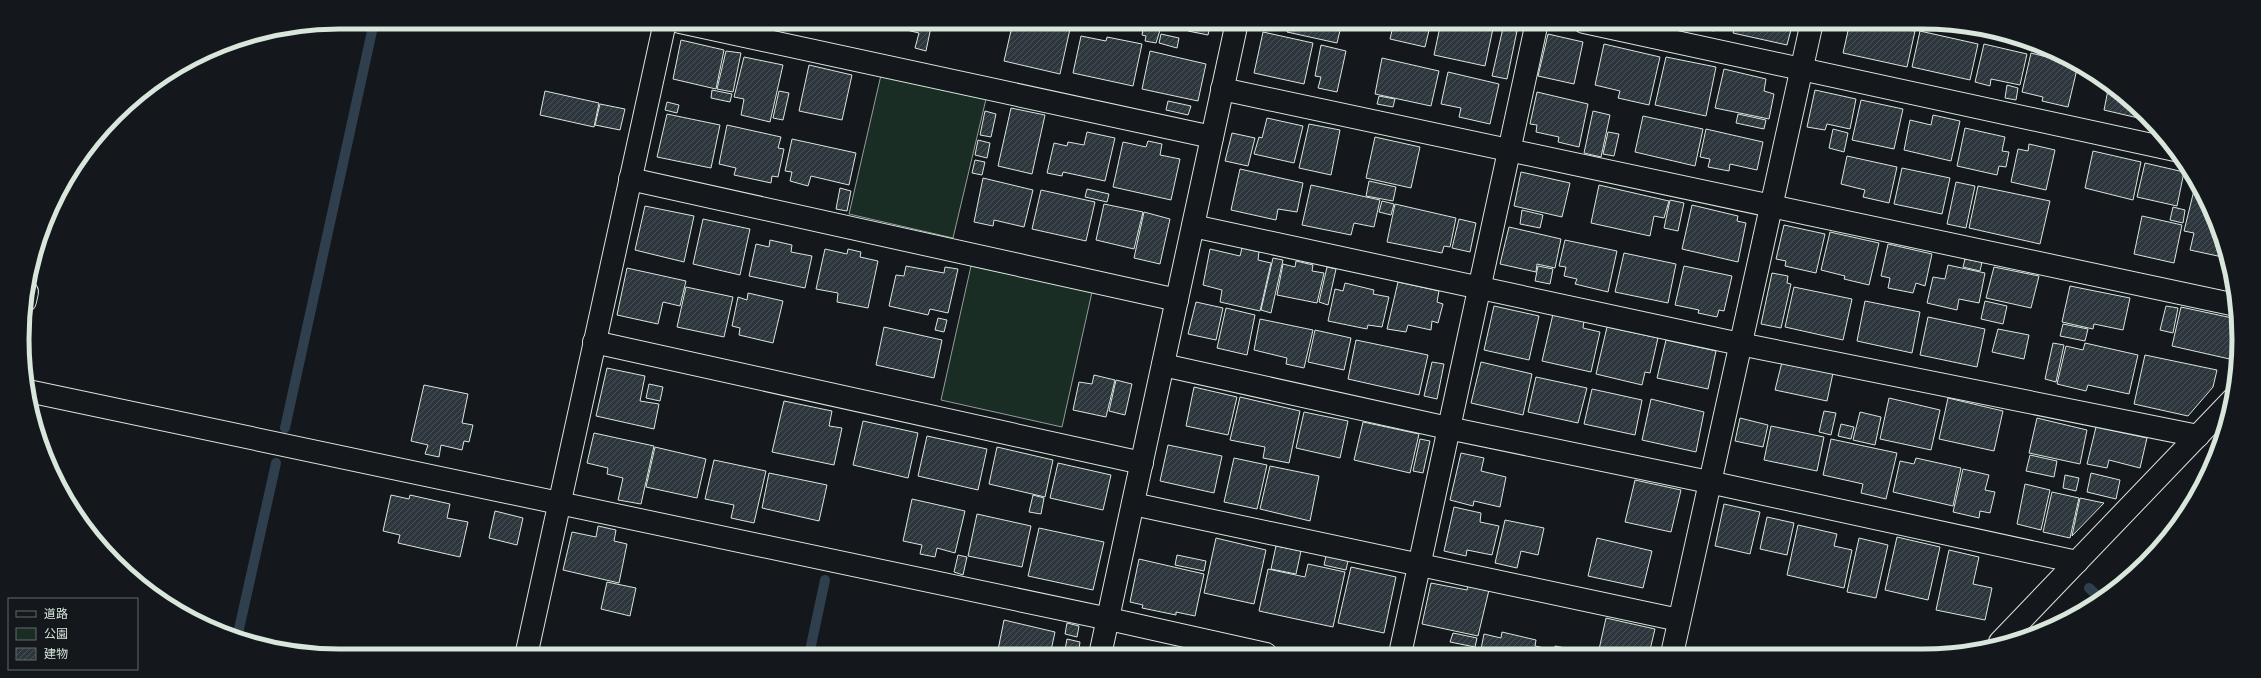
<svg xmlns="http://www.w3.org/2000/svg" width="2261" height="678" viewBox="0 0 2261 678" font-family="'Space Grotesk','Noto Sans JP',sans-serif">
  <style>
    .park { fill: #1a2d24; stroke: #939e99 }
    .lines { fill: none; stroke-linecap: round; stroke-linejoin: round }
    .stream { stroke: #2f3f4d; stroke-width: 10 }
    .building { fill: url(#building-hatch); stroke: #d8e6dc }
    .minor-casing { stroke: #d8e6dc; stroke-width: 24 }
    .minor { stroke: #14181c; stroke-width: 22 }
    .rim { fill: none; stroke: #d8e6dc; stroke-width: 5 }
  </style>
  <defs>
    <pattern id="building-hatch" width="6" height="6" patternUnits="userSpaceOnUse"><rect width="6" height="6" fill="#2c363c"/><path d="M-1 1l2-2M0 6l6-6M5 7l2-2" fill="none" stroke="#4a5358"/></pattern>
  </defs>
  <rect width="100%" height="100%" fill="#14181c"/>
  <g class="park">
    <path d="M881 75 986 99 953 238 849 214Z"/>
    <path d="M971 266 1092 292 1062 427 941 400Z"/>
  </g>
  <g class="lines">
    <g class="stream">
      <path d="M285 428 374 22"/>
      <path d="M2089 588 2100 598"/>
      <path d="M237 638 276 463"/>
      <path d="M809 655 825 580"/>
    </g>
  </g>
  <g class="building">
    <path d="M811 22H851L850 27 830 22 828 29 810 26Z"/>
    <path d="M873 22H932L926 51 915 48 919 33Z"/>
    <path d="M1013 22H1036L1070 29 1060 74 1004 61Z"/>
    <path d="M1145 22H1164L1163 26Z"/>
    <path d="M1171 22H1189L1188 26Z"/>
    <path d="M1190 22H1211L1208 35 1188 31Z"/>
    <path d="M1289 22H1342L1337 43 1287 32Z"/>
    <path d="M1394 22H1431L1425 47 1390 39Z"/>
    <path d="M1441 22 1494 24 1485 66 1434 55Z"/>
    <path d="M1674 22H1716L1714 31Z"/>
    <path d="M1736 22H1793L1787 45 1733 33Z"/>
    <path d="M1850 22H1875L1915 31 1907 67 1843 53Z"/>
    <path d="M1144 23 1161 27 1156 43 1145 41 1146 36 1142 35Z"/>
    <path d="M1503 28 1517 31 1507 79 1492 76Z"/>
    <path d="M1920 31 1978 44 1970 80 1912 67Z"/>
    <path d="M1263 32 1313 43 1304 84 1254 73Z"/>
    <path d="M1161 34 1179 38 1177 48 1159 43Z"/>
    <path d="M1548 34 1583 42 1574 84 1538 76Z"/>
    <path d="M1081 36 1106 41 1107 37 1142 44 1133 86 1073 73Z"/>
    <path d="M681 40 724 50 716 89 673 79Z"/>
    <path d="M1604 44 1660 57 1649 105 1618 98 1620 91 1595 85Z"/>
    <path d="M1984 44 2027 54 2020 85 1991 79 1990 86 1975 82Z"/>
    <path d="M1321 45 1346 51 1337 92 1318 88 1321 77 1315 76Z"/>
    <path d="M726 51 741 53 733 92 717 89Z"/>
    <path d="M1150 51 1206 64 1198 101 1142 89Z"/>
    <path d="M2031 53 2078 65 2068 107 2042 101 2043 97 2022 92Z"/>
    <path d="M744 57 783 65 770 122 741 115 744 99 734 97Z"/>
    <path d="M1666 57 1716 67 1706 116 1655 105Z"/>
    <path d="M1382 58 1439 71 1431 106 1375 94Z"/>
    <path d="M809 65 852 75 842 120 799 111Z"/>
    <path d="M1724 69 1766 79 1764 91 1774 94 1769 119 1715 108Z"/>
    <path d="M1448 72 1499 84 1490 124 1459 117 1461 108 1441 104Z"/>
    <path d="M2007 85 2018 88 2016 100 2005 98Z"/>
    <path d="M2109 85 2146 115 2151 121 2104 110Z"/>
    <path d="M712 90 732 94 730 102 711 98Z"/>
    <path d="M1815 90 1856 99 1850 129 1827 124 1825 130 1807 127Z"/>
    <path d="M545 91 599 103 594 127 540 115Z"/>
    <path d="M779 91 789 93 783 120 773 118Z"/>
    <path d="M1537 92 1588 104 1579 147 1558 142 1559 137 1536 132 1537 125 1530 124Z"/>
    <path d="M1379 96 1395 99 1393 107 1377 104Z"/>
    <path d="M1861 100 1903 109 1894 149 1852 140Z"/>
    <path d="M1168 101 1191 106 1188 115 1166 110Z"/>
    <path d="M667 102 679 105 677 113 665 110Z"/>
    <path d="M600 104 625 109 620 130 595 125Z"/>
    <path d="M1011 108 1045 115 1032 174 998 166Z"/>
    <path d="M985 111 996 114 991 137 980 135Z"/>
    <path d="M1593 111 1610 115 1601 157 1584 153Z"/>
    <path d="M667 114 720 125 711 168 657 157Z"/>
    <path d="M1738 114 1766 120 1764 129 1736 123Z"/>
    <path d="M1933 115 1960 121 1951 161 1904 150 1910 120 1931 125Z"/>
    <path d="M1643 116 1703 129 1695 166 1635 152Z"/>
    <path d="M1267 118 1303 126 1294 163 1254 154 1259 137 1262 138Z"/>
    <path d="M1309 124 1340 130 1331 175 1299 168Z"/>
    <path d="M727 125 781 137 778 148 784 149 778 177 772 176 771 183 734 175 736 168 719 164Z"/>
    <path d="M1965 128 2005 137 2002 151 2009 152 2006 167 1999 166 1997 175 1957 166Z"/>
    <path d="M1706 129 1763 142 1757 170 1730 164 1729 171 1708 167 1710 159 1700 157Z"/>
    <path d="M1833 129 1848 133 1844 152 1829 148Z"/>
    <path d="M1087 132 1115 138 1105 181 1063 172 1062 176 1047 173 1054 143 1067 146 1068 142 1084 145Z"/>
    <path d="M1608 132 1619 134 1614 156 1603 154Z"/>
    <path d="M1232 133 1255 138 1248 166 1225 161Z"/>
    <path d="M1375 137 1420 147 1411 188 1366 178Z"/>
    <path d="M792 139 856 153 849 185 811 176 808 186 790 181 792 172 785 171Z"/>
    <path d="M978 140 990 143 987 158 975 155Z"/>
    <path d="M1148 141 1162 144 1160 155 1180 159 1171 200 1113 187 1123 142 1146 147Z"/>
    <path d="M2029 144 2055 150 2046 190 2011 182 2018 149 2028 151Z"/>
    <path d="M2093 151 2141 162 2133 200 2085 188Z"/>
    <path d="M1847 156 1897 167 1889 203 1863 197 1865 190 1841 184Z"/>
    <path d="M975 160 985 162 982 175 972 173Z"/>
    <path d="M2145 163 2184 172 2177 206 2137 197Z"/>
    <path d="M1902 168 1950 178 1942 214 1894 204Z"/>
    <path d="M1240 169 1303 183 1297 212 1278 209 1276 220 1231 210Z"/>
    <path d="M1521 172 1570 183 1562 217 1514 206Z"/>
    <path d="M983 178 1033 190 1024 227 994 220 993 226 974 222Z"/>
    <path d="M1369 181 1396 187 1393 201 1366 196Z"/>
    <path d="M1956 182 1975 186 1966 228 1947 224Z"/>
    <path d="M2196 182 2215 218 2227 258 2190 250 2194 233 2184 231Z"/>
    <path d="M1311 185 1380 200 1374 227 1354 223 1351 235 1302 225Z"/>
    <path d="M1599 185 1669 201 1664 218 1654 216 1650 236 1591 223Z"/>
    <path d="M1978 186 2050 201 2040 244 1969 228Z"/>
    <path d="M840 188 851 191 847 211 836 209Z"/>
    <path d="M1087 189 1109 194 1107 202 1085 197Z"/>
    <path d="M1041 190 1095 202 1086 241 1032 229Z"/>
    <path d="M1670 200 1684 203 1678 231 1664 228Z"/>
    <path d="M1382 201 1394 204 1391 215 1379 212Z"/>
    <path d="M1104 204 1143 212 1134 249 1096 240Z"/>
    <path d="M1395 204 1456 218 1450 247 1444 246 1442 253 1387 242Z"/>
    <path d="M1692 205 1738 216 1737 221 1746 223 1738 262 1682 249Z"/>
    <path d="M645 206 694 216 684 262 635 250Z"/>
    <path d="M2173 207 2185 210 2183 223 2170 220Z"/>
    <path d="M1522 210 1543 215 1540 228 1520 224Z"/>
    <path d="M1144 212 1170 219 1160 264 1134 258Z"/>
    <path d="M2142 216 2182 225 2174 263 2134 254Z"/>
    <path d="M703 219 750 229 740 275 693 264Z"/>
    <path d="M1459 219 1476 223 1470 252 1452 248Z"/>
    <path d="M1784 225 1825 234 1816 273 1785 266 1786 261 1776 259Z"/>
    <path d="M1509 227 1561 239 1555 268 1537 264 1536 272 1500 264Z"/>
    <path d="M1830 232 1879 243 1869 285 1844 279 1845 276 1821 270Z"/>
    <path d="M770 240 792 245 791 252 812 256 805 288 749 276 756 244 769 247Z"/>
    <path d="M1565 240 1617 251 1608 292 1575 284 1577 279 1564 276 1566 267 1559 266Z"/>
    <path d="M1888 244 1932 254 1925 286 1916 283 1913 293 1888 288 1890 278 1881 276Z"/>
    <path d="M1242 248 1259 252 1258 260 1271 263 1260 311 1220 302 1222 290 1203 285 1210 249 1240 256Z"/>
    <path d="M825 249 847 254 848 249 861 252 860 257 878 261 868 308 837 302 838 293 816 289Z"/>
    <path d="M1624 253 1676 264 1668 303 1615 292Z"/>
    <path d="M1273 258 1283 260 1271 313 1261 310Z"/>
    <path d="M1965 259 1982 262 1980 271 1963 267Z"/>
    <path d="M1296 261 1313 265 1312 271 1324 273 1317 303 1277 295 1283 264 1295 267Z"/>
    <path d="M1948 265 1985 273 1979 303 1959 299 1957 310 1927 303 1933 277 1945 279Z"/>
    <path d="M906 266 944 273 945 267 958 269 948 313 930 309 928 315 889 306 896 275 904 276Z"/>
    <path d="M1538 266 1553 269 1550 284 1535 281Z"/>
    <path d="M1684 266 1732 276 1724 311 1719 310 1717 317 1698 313 1699 310 1675 305Z"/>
    <path d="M1327 267 1336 269 1328 305 1319 302Z"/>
    <path d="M1994 267 2039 276 2031 308 1986 298Z"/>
    <path d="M627 268 686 281 680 306 663 302 658 324 617 315Z"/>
    <path d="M1772 273 1788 276 1787 283 1791 284 1781 328 1761 324Z"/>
    <path d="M1398 282 1439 291 1437 302 1443 304 1438 323 1432 321 1431 330 1408 325 1406 332 1387 329Z"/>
    <path d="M1345 283 1374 290 1373 294 1389 297 1382 327 1368 325 1367 329 1328 321 1335 289 1343 291Z"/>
    <path d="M2070 286 2130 298 2123 330 2094 324 2093 329 2062 322Z"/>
    <path d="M686 287 733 297 724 337 677 327Z"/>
    <path d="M1794 287 1852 299 1843 340 1785 327Z"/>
    <path d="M748 293 783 301 773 343 739 335 740 328 732 326 738 297 747 300Z"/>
    <path d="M1865 301 1920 312 1912 353 1857 341Z"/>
    <path d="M1985 301 2007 306 2003 324 1981 319Z"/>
    <path d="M1196 302 1223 308 1216 340 1188 334Z"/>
    <path d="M1494 306 1539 316 1529 360 1484 350Z"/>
    <path d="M2166 306 2178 308 2173 333 2160 330Z"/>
    <path d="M2181 307 2237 319 2239 339 2234 360 2172 346Z"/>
    <path d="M1226 308 1255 315 1247 355 1217 348Z"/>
    <path d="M1553 314 1584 321 1583 328 1600 332 1591 372 1542 361Z"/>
    <path d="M1928 317 1985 329 1977 367 1920 355Z"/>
    <path d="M938 318 947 320 944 332 935 330Z"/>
    <path d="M1260 319 1313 330 1304 368 1286 364 1287 358 1254 350Z"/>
    <path d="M2063 324 2088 329 2085 341 2060 336Z"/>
    <path d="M884 327 942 340 934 378 876 365Z"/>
    <path d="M1607 327 1658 338 1650 373 1645 372 1642 385 1596 374Z"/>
    <path d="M1998 329 2029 335 2024 359 1992 352Z"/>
    <path d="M1315 330 1351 338 1344 370 1308 362Z"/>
    <path d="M1356 340 1428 355 1419 395 1348 379Z"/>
    <path d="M1666 340 1716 351 1708 389 1657 378Z"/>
    <path d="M2053 343 2064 345 2056 382 2045 379Z"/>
    <path d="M2085 343 2138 355 2129 394 2088 385 2086 391 2057 384 2066 346 2083 350Z"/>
    <path d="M2145 355 2217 370 2213 387 2188 416 2134 404Z"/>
    <path d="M1432 362 1444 364 1437 399 1424 396Z"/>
    <path d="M1481 362 1532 374 1523 415 1471 403Z"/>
    <path d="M1782 362 1833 373 1827 401 1775 390Z"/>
    <path d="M607 368 645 376 640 401 659 404 654 429 596 416Z"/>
    <path d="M1094 375 1115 380 1106 417 1073 410 1079 382 1092 384Z"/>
    <path d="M1536 377 1587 388 1578 423 1528 412Z"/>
    <path d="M1116 380 1132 384 1125 415 1109 411Z"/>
    <path d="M649 384 663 387 660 401 646 398Z"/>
    <path d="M424 385 468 394 462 423 473 425 469 442 464 441 462 450 441 445 439 457 425 454 428 445 411 441Z"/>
    <path d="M1194 387 1237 397 1228 435 1186 426Z"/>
    <path d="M1592 389 1642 400 1635 435 1584 424Z"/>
    <path d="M1240 397 1300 411 1289 463 1263 458 1265 447 1230 440Z"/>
    <path d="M1889 398 1940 410 1931 450 1880 439Z"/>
    <path d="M1948 398 2003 411 1994 451 1939 439Z"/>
    <path d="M1651 399 1704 412 1696 452 1642 440Z"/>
    <path d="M784 401 832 411 829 426 842 428 834 465 772 452Z"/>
    <path d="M1824 411 1836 413 1831 435 1819 432Z"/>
    <path d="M1304 412 1348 421 1340 458 1296 448Z"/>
    <path d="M1860 412 1881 417 1875 445 1853 440Z"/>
    <path d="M1740 418 1768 425 1763 447 1735 441Z"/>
    <path d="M2037 418 2087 430 2080 464 2029 453Z"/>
    <path d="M863 421 918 433 908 478 853 465Z"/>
    <path d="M1363 422 1419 434 1410 473 1354 460Z"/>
    <path d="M1841 424 1854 427 1851 439 1838 436Z"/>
    <path d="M1771 426 1824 437 1817 471 1764 460Z"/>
    <path d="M2096 427 2147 438 2140 468 2109 460 2107 468 2087 464Z"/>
    <path d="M594 433 654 446 641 504 618 500 623 478 607 474 608 468 587 463Z"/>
    <path d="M927 436 987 449 978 490 918 476Z"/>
    <path d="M1420 439 1430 441 1423 473 1413 471Z"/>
    <path d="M1831 439 1897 453 1886 499 1861 493 1863 484 1823 475Z"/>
    <path d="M1168 445 1222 456 1214 493 1160 481Z"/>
    <path d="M655 447 706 459 697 498 646 487Z"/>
    <path d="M997 447 1053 460 1045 497 989 484Z"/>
    <path d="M1461 453 1484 458 1481 471 1506 477 1500 507 1474 501 1473 506 1450 500Z"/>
    <path d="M2030 455 2057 461 2054 477 2026 471Z"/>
    <path d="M1234 458 1267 465 1257 509 1224 502Z"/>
    <path d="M1916 458 1961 468 1953 506 1893 492 1900 461 1914 464Z"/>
    <path d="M714 460 766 471 754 523 731 518 734 505 705 499Z"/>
    <path d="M1058 463 1111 475 1103 510 1050 498Z"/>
    <path d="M1270 466 1319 476 1310 521 1260 509Z"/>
    <path d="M1963 469 1989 475 1985 490 1995 492 1990 513 1980 511 1979 518 1953 512Z"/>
    <path d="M769 473 827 485 819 521 762 508Z"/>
    <path d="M2091 473 2120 480 2116 499 2087 492Z"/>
    <path d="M2065 475 2079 478 2076 491 2063 488Z"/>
    <path d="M1635 480 1681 490 1671 532 1625 522Z"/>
    <path d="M2025 484 2050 490 2041 530 2017 524Z"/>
    <path d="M2052 492 2079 498 2070 538 2043 532Z"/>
    <path d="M391 495 409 499 410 495 450 504 447 518 468 522 460 557 398 543 400 535 383 531Z"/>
    <path d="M1033 495 1044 498 1041 514 1029 512Z"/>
    <path d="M2080 498 2104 503 2072 536Z"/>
    <path d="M912 499 965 511 955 553 937 548 935 557 920 554 922 545 903 541Z"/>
    <path d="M1724 504 1760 512 1750 554 1715 546Z"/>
    <path d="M1454 507 1481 513 1480 522 1499 526 1492 555 1467 550 1466 556 1444 551Z"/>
    <path d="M495 511 523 518 517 545 489 538Z"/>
    <path d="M977 514 1031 526 1022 567 968 556Z"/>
    <path d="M1767 517 1794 523 1787 555 1760 549Z"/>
    <path d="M1505 520 1544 528 1538 555 1521 551 1517 568 1495 563Z"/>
    <path d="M1798 525 1837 534 1834 546 1852 550 1844 588 1787 575Z"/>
    <path d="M598 526 616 530 614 541 627 544 619 583 563 570 572 532 596 537Z"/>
    <path d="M1039 528 1104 542 1093 590 1028 576Z"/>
    <path d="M1897 537 1940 547 1928 600 1885 590Z"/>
    <path d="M1216 538 1266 550 1254 604 1204 593Z"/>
    <path d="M1597 538 1652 551 1643 588 1588 576Z"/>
    <path d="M1859 538 1888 545 1876 598 1847 592Z"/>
    <path d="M1276 546 1301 551 1296 574 1271 569Z"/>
    <path d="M1949 550 1979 557 1973 584 1992 588 1985 620 1936 610Z"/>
    <path d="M958 555 967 557 963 575 954 572Z"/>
    <path d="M1177 555 1206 561 1204 571 1175 565Z"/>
    <path d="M1326 556 1348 561 1346 570 1324 565Z"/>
    <path d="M1139 559 1204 574 1195 616 1176 612V615L1142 608 1143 605 1130 602Z"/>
    <path d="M1308 564 1345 572 1333 627 1259 611 1268 569 1305 577Z"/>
    <path d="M1351 567 1396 577 1384 633 1338 623Z"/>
    <path d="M607 582 636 588 630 616 601 609Z"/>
    <path d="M1431 583 1467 590 1468 585 1489 590 1478 636 1422 624Z"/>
    <path d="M1606 618 1655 629 1649 654H1598Z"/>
    <path d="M1004 620 1055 632 1050 655H997Z"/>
    <path d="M1067 623 1079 626 1077 637 1065 634Z"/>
    <path d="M1502 632 1536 640 1535 646 1554 650 1555 646 1571 649 1570 653 1572 654H1480L1484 634 1501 638Z"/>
    <path d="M1453 633 1477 638 1475 647 1450 642Z"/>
    <path d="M1067 639 1080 642 1078 655H1064Z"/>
  </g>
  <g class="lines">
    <g class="minor-casing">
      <g id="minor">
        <path d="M680 22 1212 137"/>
        <path d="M1584 22 2175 150"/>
        <path d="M1222 89 2236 305"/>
        <path d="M630 179 1177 300"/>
        <path d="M1193 226 1740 344 2198 436"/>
        <path d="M25 301 27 292"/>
        <path d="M594 342 1142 463"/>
        <path d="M1163 365 1448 428 1709 482 2077 562"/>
        <path d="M28 391 1109 619 1266 654"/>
        <path d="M1133 504 1679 620"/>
        <path d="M2000 642 2233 399"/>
        <path d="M1400 654 1537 22"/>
        <path d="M1672 654 1812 22"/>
        <path d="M1100 655 1237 22"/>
        <path d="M526 656 665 22"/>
      </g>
    </g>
    <use href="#minor" class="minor"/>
  </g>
  <path d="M0 0H2261V678H0ZM339 29H1922A310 310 0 0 1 2232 339V339A310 310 0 0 1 1922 649H339A310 310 0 0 1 29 339V339A310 310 0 0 1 339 29Z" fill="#14181c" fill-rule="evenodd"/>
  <path class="rim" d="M339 29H1922A310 310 0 0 1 2232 339V339A310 310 0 0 1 1922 649H339A310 310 0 0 1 29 339V339A310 310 0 0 1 339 29Z"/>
  <rect x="8" y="598" width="130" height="72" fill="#14181c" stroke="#626a69"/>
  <rect x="16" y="611" width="20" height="6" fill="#14181c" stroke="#626a69"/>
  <text x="44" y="618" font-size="12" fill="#d8e6dc">道路</text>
  <rect x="16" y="628" width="20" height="12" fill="#1a2d24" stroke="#626a69"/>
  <text x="44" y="638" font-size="12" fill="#d8e6dc">公園</text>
  <rect x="16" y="648" width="20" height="12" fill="url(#building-hatch)" stroke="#626a69"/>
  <text x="44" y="658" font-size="12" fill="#d8e6dc">建物</text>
</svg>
